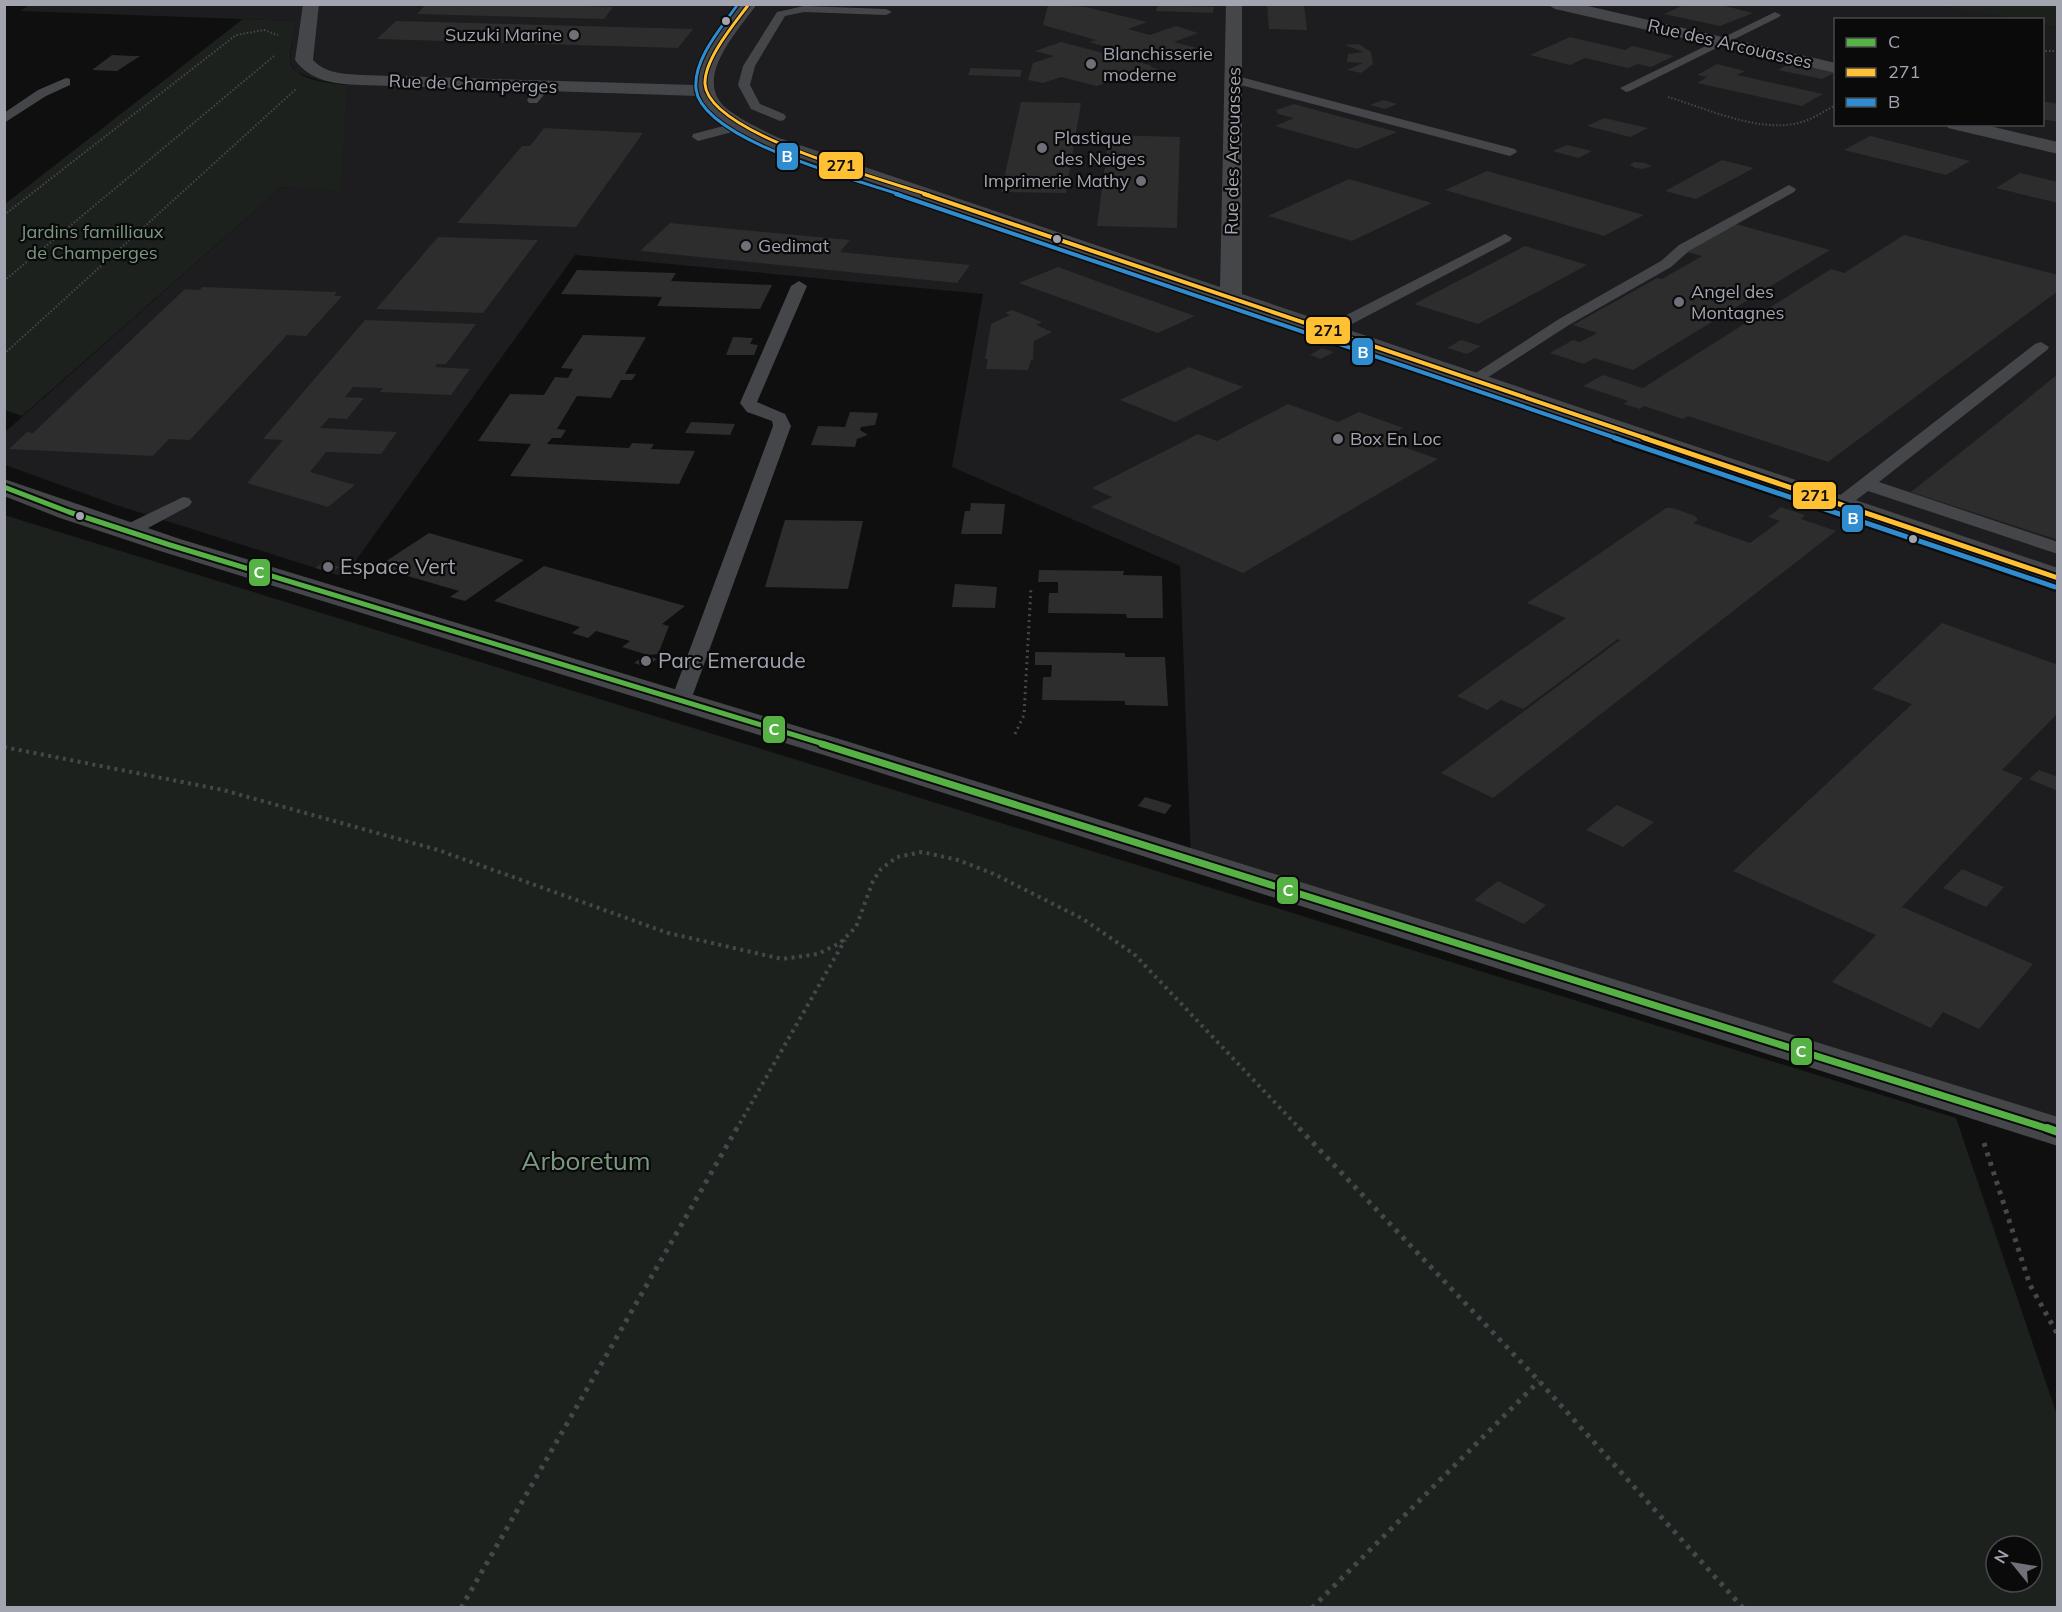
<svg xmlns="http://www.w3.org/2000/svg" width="2062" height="1612" viewBox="0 0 2062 1612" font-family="Mulish,sans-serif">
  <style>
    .built { fill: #1d1c1e }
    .green { fill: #1c211d; fill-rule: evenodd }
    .building { fill: #2d2d2e }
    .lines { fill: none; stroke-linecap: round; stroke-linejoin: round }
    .path-far3 { stroke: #47474b; stroke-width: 2; stroke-dasharray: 1.5 2; stroke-linecap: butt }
    .path-far2 { stroke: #47474b; stroke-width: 3; stroke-dasharray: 2 4; stroke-linecap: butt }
    .path-far1 { stroke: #47474b; stroke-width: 4; stroke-dasharray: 3 4.5; stroke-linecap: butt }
    .path { stroke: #47474b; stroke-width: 5; stroke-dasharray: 4 6; stroke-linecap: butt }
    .service { fill: #45464a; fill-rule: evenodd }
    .minor { fill: #45464a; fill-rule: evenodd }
    .bus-1-far2-casing { stroke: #0a0a0b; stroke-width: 9 }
    .bus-1-far1-casing { stroke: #0a0a0b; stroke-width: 11 }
    .bus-1-casing { stroke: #0a0a0b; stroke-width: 13 }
    .bus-2-far2-casing { stroke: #0a0a0b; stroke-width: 5 }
    .bus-2-far1-casing { stroke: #0a0a0b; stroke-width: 7 }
    .bus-2-casing { stroke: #0a0a0b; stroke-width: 9 }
    .bus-3-far2-casing { stroke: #0a0a0b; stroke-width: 5 }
    .bus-3-far1-casing { stroke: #0a0a0b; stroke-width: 7 }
    .bus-3-casing { stroke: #0a0a0b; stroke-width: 9 }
    .bus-1-far2 { stroke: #57b246; stroke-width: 5 }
    .bus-1-far1 { stroke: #57b246; stroke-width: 7 }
    .bus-1 { stroke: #57b246; stroke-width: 8 }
    .bus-2-far2 { stroke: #ffc034; stroke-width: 3 }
    .bus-2-far1 { stroke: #ffc034; stroke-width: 4 }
    .bus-2 { stroke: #ffc034; stroke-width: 5 }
    .bus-3-far2 { stroke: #2f8cce; stroke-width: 3 }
    .bus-3-far1 { stroke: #2f8cce; stroke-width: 4 }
    .bus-3 { stroke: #2f8cce; stroke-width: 5 }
    .bus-dot { fill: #a2a4b0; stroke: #0a0a0b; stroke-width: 2 }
    .poi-dot { fill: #6f7078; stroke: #0a0a0b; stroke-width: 2 }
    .labels { text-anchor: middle; stroke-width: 4.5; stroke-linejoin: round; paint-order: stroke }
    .far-poi-label { font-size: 18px; fill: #a2a4b0; stroke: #0a0a0b; text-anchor: start }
    .far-street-label { font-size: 18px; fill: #a2a4b0; stroke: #0a0a0b }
    .far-park-label { font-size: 18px; fill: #7b9980; stroke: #0a0a0b }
    .poi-label { font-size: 21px; fill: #a2a4b0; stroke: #0a0a0b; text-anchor: start }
    .near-park-label { font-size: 26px; fill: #7b9980; stroke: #0a0a0b }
    .line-badge { stroke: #0a0a0b; stroke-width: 2 }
    .badge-label { font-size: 16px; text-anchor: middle; font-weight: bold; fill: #fff }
    .pale-badge-label { font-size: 16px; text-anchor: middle; font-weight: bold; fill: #111 }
  </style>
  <rect width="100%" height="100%" fill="#0f0f10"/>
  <path class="built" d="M1937 4 2015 19 1836 20V124H2042L2043 25 2057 28V1132L1191 860 1180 566 952 467 983 294 575 255 344 577 116 505 5 465V432L282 187 339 190 348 85 318 80 296 72 290 62 294 21 20 11 30 5Z"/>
  <g class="green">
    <path d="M1937 5H2057V28L2043 25 2042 20 2015 19Z"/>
    <path d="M243 19 295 21C294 34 290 47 290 60 290 80 334 84 348 85L340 191 282 187 22 416 5 410V204Z"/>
    <path d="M4 515 1956 1118 2057 1415V1607H5ZM1996 1546H2032V1582H1996Z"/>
  </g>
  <g class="building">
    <path d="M426 4H519L613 7 604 19 417 14Z"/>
    <path d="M1267 4H1304L1307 30 1269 29Z"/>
    <path d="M1686 4H1717L1753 13 1720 26 1664 14Z"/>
    <path d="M1048 5 1086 7 1147 22 1128 29 1150 35 1176 26 1198 33 1174 42 1197 48 1167 59 1131 49 1124 52 1089 42 1096 40 1043 25Z"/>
    <path d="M1158 5 1214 7 1213 13 1156 11Z"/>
    <path d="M396 21 472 23 693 29 678 48 377 39Z"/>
    <path d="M1570 37 1625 50 1632 46 1674 56 1651 67 1638 64 1628 68 1585 58 1570 65 1530 55Z"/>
    <path d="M1061 42 1153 66 1150 67 1178 74 1155 83 1128 75 1097 86 1061 77 1043 83 1028 80 1033 63 1054 56 1035 51Z"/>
    <path d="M1359 44 1371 52 1373 64 1361 73 1347 70 1363 63 1347 62 1348 54 1363 52 1345 45Z"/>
    <path d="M112 55 134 56H140L117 71 92 70Z"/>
    <path d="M1794 62 1836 72 1822 79 1778 70Z"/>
    <path d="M1717 64 1745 71 1737 75 1823 94 1802 106 1697 83 1707 77 1697 75Z"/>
    <path d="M971 68 1022 70 1020 77 968 75Z"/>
    <path d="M1383 100 1397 104 1385 109 1370 105Z"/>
    <path d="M2042 101 2058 104V122L2042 119Z"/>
    <path d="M1021 102 1081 103 1066 193 1001 192Z"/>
    <path d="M1294 104 1397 132 1357 149 1275 126 1294 118 1278 114 1276 110Z"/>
    <path d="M1604 118 1648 128 1630 137 1587 126Z"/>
    <path d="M544 128 643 133 576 227 457 223 522 146H530Z"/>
    <path d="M1109 135 1180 137 1177 228 1097 226Z"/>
    <path d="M1870 136 1970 161 1946 175 1844 150Z"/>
    <path d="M1567 145 1592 151 1578 158 1553 151Z"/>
    <path d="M1722 160 1754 168 1696 199 1665 191Z"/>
    <path d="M1634 162 1645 163 1652 166 1643 169 1635 168 1630 165Z"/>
    <path d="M1487 171 1644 215 1604 236 1445 190Z"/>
    <path d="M2020 173 2058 182V203L1996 188Z"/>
    <path d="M1349 179 1432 203 1352 241 1268 216Z"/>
    <path d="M670 223 850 240 840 252 970 265 957 283 640 251Z"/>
    <path d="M1736 224 1830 250 1633 370 1594 358 1584 364 1550 353 1573 340 1580 342 1597 333 1573 325 1657 278 1662 279 1702 256 1687 252Z"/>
    <path d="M1904 235 2058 275V291L1828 462 1688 416 1683 419 1644 406 1640 409 1624 404 1628 401 1583 386 1603 375 1643 388 1831 269 1844 273Z"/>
    <path d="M438 237 538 240 483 313 376 309Z"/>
    <path d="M1525 246 1587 265 1478 324 1414 304Z"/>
    <path d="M1058 267 1099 282 1195 316 1158 333 1019 283Z"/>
    <path d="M577 270 676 273 671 281 772 285 760 309 657 306 662 297 561 294Z"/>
    <path d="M202 287 337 292 334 296H342L306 336 287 335 190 440 169 439 153 456 9 449 27 432 33 433 185 289 200 290Z"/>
    <path d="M1012 310 1042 322 1036 325 1052 332 1034 341 1033 360H1031L1028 370 986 369 988 359H985L991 324 1010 315 1005 313Z"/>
    <path d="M365 320 476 324 446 364H437L435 367 470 369 451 395 380 392 383 388 353 387 345 397 364 398 347 419 329 418 320 428 397 432 381 454 326 452 310 472 355 485 328 507 247 483 283 440 263 439Z"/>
    <path d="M583 335 646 337 625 374H636L632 380H621L611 398 577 396 557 429 566 430 561 438H552L547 444 629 448 632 443 654 444 651 449 695 451 679 484 510 476 531 444 478 441 510 394 544 395 555 377 568 378 573 369 561 368Z"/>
    <path d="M733 337 753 338 750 344 758 345 754 355H726Z"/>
    <path d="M1461 340 1474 344 1481 346 1467 354 1447 348Z"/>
    <path d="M1322 348 1334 352 1321 359 1310 355Z"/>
    <path d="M1189 367 1243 387 1175 422 1120 400Z"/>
    <path d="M2058 374V540L1911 492 1995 425Z"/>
    <path d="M1288 404 1338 422 1359 412 1403 428 1384 440 1438 459 1243 573 1091 507 1112 497 1092 488 1198 434 1217 441Z"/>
    <path d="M850 412 878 413 875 425 861 427 860 430 868 435 857 439 855 447 811 445 818 426 845 427Z"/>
    <path d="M691 422 735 424 730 435 685 433Z"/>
    <path d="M971 503 1005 504 1002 534H961L965 511H970Z"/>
    <path d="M1781 507 1805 515 1801 519 1836 531 1493 798 1441 773 1620 640 1618 639 1523 709 1501 700 1487 710 1457 696 1566 618 1527 603 1666 508H1673L1695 516 1698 520 1693 523 1750 543 1780 521 1768 517Z"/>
    <path d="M785 520 863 521 848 589 765 587Z"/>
    <path d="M429 533 524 560 465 601 450 597 459 591 377 567Z"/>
    <path d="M324 562 340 567 331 572 315 568Z"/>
    <path d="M544 566 685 606 662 624 669 626 658 654 648 655 622 647 630 641 596 631 588 638 572 633 580 627 494 601Z"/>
    <path d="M1039 570 1124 571 1123 575 1162 576 1163 618H1127L1126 614 1048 613 1049 593H1058V582H1038Z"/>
    <path d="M955 584 997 587 995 608 952 607Z"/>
    <path d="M1942 623 2058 665V713L2002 770 2023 778 1902 907 2033 964 1979 1029 1943 1012 1931 1028 1832 982 1876 935 1733 871 1912 704 1872 689Z"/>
    <path d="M1035 652 1125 653V657H1165L1168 706 1125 705V701L1042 700 1043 677H1051L1052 665H1035Z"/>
    <path d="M645 655 657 659 647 667 634 663Z"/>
    <path d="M2039 770 2058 777V791L2029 779Z"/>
    <path d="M1145 797 1172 805 1165 814 1138 806Z"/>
    <path d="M1617 805 1654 822 1623 847 1586 830Z"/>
    <path d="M1962 869 2004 887 1986 907 1943 888Z"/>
    <path d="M1498 881 1546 905 1524 924 1474 900Z"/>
  </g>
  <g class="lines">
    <g class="path-far3">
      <path d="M2042 51H2058"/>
      <path d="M1668 97C1705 108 1759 133 1798 123 1812 120 1824 111 1836 105"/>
      <path d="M4 215 236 35 264 30 278 35"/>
      <path d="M4 281 274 56"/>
      <path d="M4 354 296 89"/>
    </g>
    <path class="path-far2" d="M1015 734 1024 715 1031 587"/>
    <g class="path-far1">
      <path d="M4 747 223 790 438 850 668 933 782 959 818 954 840 943 856 927 873 881 881 869 897 857 922 852 958 860 994 874 1083 919 1134 954 1301 1130"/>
      <path d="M736 1130 845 940"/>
    </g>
    <g class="path">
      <path d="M1299 1128 1539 1381 1743 1608"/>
      <path d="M1984 1143 2030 1285 2058 1335"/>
      <path d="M461 1608 737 1128"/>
      <path d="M1312 1608 1539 1381"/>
    </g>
    <g class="service">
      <path d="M804 6 886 9 892 12 886 15 804 12 785 16 755 66 750 85 760 104 784 114 786 117 784 120 780 121 751 109 738 85 743 66 777 12Z"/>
      <path d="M1775 12 1781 15 1779 17 1630 91 1626 92 1620 88Z"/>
      <path d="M1233 75 1515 149 1517 152 1510 156 1229 82 1227 79Z"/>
      <path d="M66 78 70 79V85L46 96 4 123V113L38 90Z"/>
      <path d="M545 82 549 83V89L537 103H529L527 100C531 94 537 84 545 82Z"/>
      <path d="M739 122 744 123 745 126 744 129 698 141 692 137 693 134Z"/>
      <path d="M1789 185 1796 189 1794 192 1689 251 1671 267 1569 325 1479 383 1473 385 1465 380 1559 319 1661 261 1679 245Z"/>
      <path d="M1505 234 1512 238 1510 241 1333 334H1321L1319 331 1321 328Z"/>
      <path d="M799 281 807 286 757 402 785 414 791 426 691 700 688 704 681 706 674 704 671 700 773 426 772 421 747 412 740 403 791 286Z"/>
      <path d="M2041 342 2049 347 2047 350 1879 482 2058 542V554L1868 491 1846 508H1834L1831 504 1834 500 2035 344Z"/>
      <path d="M183 497 189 498 192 502 189 506 135 535H121L119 531 121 527Z"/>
    </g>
    <g class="minor">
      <path d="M303 4H319L313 60C325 73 343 74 361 75L695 85C698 55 723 28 740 4H757C738 31 692 78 726 108 742 121 761 129 779 138L1220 287 1226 4H1242V294L2058 568V586L765 146C741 134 711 122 698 96L361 85C336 84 311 82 295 60Z"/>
      <path d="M1547 4H1579L1836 63V73L1555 9Z"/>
      <path d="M1946 124H1981L2058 142V154L1948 128Z"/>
      <path d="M4 479 180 539 846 741 2058 1117V1146L824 755 160 551 60 518 4 496Z"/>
    </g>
    <g class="bus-1-far2-casing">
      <path id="bus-1-far2" d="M4 487 69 512 170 545 827 745"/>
    </g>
    <g class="bus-1-far1-casing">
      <path id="bus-1-far1" d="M822 744 2052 1130"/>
    </g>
    <g class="bus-1-casing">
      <path id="bus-1" d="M2047 1128 2058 1132"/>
    </g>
    <g class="bus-2-far2-casing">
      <path id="bus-2-far2" d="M749 4C735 23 704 59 705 84 708 134 885 180 929 195"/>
    </g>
    <g class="bus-2-far1-casing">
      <path id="bus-2-far1" d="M924 194 1648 439"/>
    </g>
    <g class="bus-2-casing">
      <path id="bus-2" d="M1644 438 2058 578"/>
    </g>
    <g class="bus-3-far2-casing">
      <path id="bus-3-far2" d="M738 4C722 27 693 59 696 89 702 140 857 180 901 195"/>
    </g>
    <g class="bus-3-far1-casing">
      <path id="bus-3-far1" d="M896 194 1619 439"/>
    </g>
    <g class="bus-3-casing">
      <path id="bus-3" d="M1615 438 2055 587"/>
    </g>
    <use href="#bus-1-far2" class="bus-1-far2"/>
    <use href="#bus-1-far1" class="bus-1-far1"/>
    <use href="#bus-1" class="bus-1"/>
    <use href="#bus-2-far2" class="bus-2-far2"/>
    <use href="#bus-2-far1" class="bus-2-far1"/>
    <use href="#bus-2" class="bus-2"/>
    <use href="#bus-3-far2" class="bus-3-far2"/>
    <use href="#bus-3-far1" class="bus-3-far1"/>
    <use href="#bus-3" class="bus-3"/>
  </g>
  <g class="bus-dot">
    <circle cx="726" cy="21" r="5"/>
    <circle cx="1057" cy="239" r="5"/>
    <circle cx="80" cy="516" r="5"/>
    <circle cx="1913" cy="539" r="5"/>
  </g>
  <g class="poi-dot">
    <circle cx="574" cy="35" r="6"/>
    <circle cx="1091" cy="64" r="6"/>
    <circle cx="1042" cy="148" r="6"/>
    <circle cx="1141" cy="181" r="6"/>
    <circle cx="746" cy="246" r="6"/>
    <circle cx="1679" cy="302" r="6"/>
    <circle cx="1338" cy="439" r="6"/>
    <circle cx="328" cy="567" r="6"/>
    <circle cx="646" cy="661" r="6"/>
  </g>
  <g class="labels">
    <g class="far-poi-label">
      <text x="562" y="41" text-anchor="end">Suzuki Marine</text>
      <text x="1103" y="60">Blanchisserie<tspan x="1103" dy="21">moderne</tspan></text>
      <text x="1054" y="144">Plastique<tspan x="1054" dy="21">des Neiges</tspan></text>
      <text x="1129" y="187" text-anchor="end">Imprimerie Mathy</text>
      <text x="758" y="252">Gedimat</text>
      <text x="1691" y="298">Angel des<tspan x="1691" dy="21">Montagnes</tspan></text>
      <text x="1350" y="445">Box En Loc</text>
    </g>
    <g class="far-street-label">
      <text transform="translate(1730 44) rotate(13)" y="6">Rue des Arcouasses</text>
      <text transform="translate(473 84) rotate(2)" y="6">Rue de Champerges</text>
      <text transform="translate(1233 151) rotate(-89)" y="6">Rue des Arcouasses</text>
    </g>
    <g class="far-park-label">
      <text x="92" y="238">Jardins familliaux<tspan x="92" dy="21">de Champerges</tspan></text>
    </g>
    <g class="poi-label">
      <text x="340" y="574">Espace Vert</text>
      <text x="658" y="668">Parc Emeraude</text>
    </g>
    <g class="near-park-label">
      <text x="586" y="1170">Arboretum</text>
    </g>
  </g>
  <g class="line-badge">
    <rect x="776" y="142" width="23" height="29" rx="6" fill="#2f8cce"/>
    <rect x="818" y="151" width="46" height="29" rx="6" fill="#ffc034"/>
    <rect x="1305" y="316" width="46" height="29" rx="6" fill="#ffc034"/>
    <rect x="1351" y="337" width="23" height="29" rx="6" fill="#2f8cce"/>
    <rect x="1792" y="481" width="45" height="29" rx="6" fill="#ffc034"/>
    <rect x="1841" y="504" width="23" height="29" rx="6" fill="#2f8cce"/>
    <rect x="248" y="558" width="23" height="29" rx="6" fill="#57b246"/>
    <rect x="762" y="715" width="24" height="29" rx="6" fill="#57b246"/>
    <rect x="1276" y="876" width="23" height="29" rx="6" fill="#57b246"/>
    <rect x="1790" y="1037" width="23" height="29" rx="6" fill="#57b246"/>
  </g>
  <g class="badge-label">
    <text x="787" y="162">B</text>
    <text x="1363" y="358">B</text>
    <text x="1853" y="524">B</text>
    <text x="259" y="578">C</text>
    <text x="774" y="735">C</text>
    <text x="1288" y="896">C</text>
    <text x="1801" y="1057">C</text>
  </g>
  <g class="pale-badge-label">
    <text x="841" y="171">271</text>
    <text x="1328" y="336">271</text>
    <text x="1815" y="501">271</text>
  </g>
  <rect width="2062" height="1612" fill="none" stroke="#a2a4b0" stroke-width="12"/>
  <rect x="1834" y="18" width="210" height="108" fill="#0a0a0b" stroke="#47484d" stroke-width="1.5"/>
  <rect x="1846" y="38" width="30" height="9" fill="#57b246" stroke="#47484d" stroke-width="1.5"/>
  <text x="1888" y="48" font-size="18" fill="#a2a4b0">C</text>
  <rect x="1846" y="68" width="30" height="9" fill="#ffc034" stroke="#47484d" stroke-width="1.5"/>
  <text x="1888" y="78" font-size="18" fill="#a2a4b0">271</text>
  <rect x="1846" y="98" width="30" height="9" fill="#2f8cce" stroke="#47484d" stroke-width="1.5"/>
  <text x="1888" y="108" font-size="18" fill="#a2a4b0">B</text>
  <g transform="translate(2014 1564) rotate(300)"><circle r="28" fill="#0a0a0b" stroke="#47484d" stroke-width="1.5"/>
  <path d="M0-4.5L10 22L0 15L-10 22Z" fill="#6f7078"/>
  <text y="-9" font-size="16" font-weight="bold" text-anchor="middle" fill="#a2a4b0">N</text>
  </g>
</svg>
